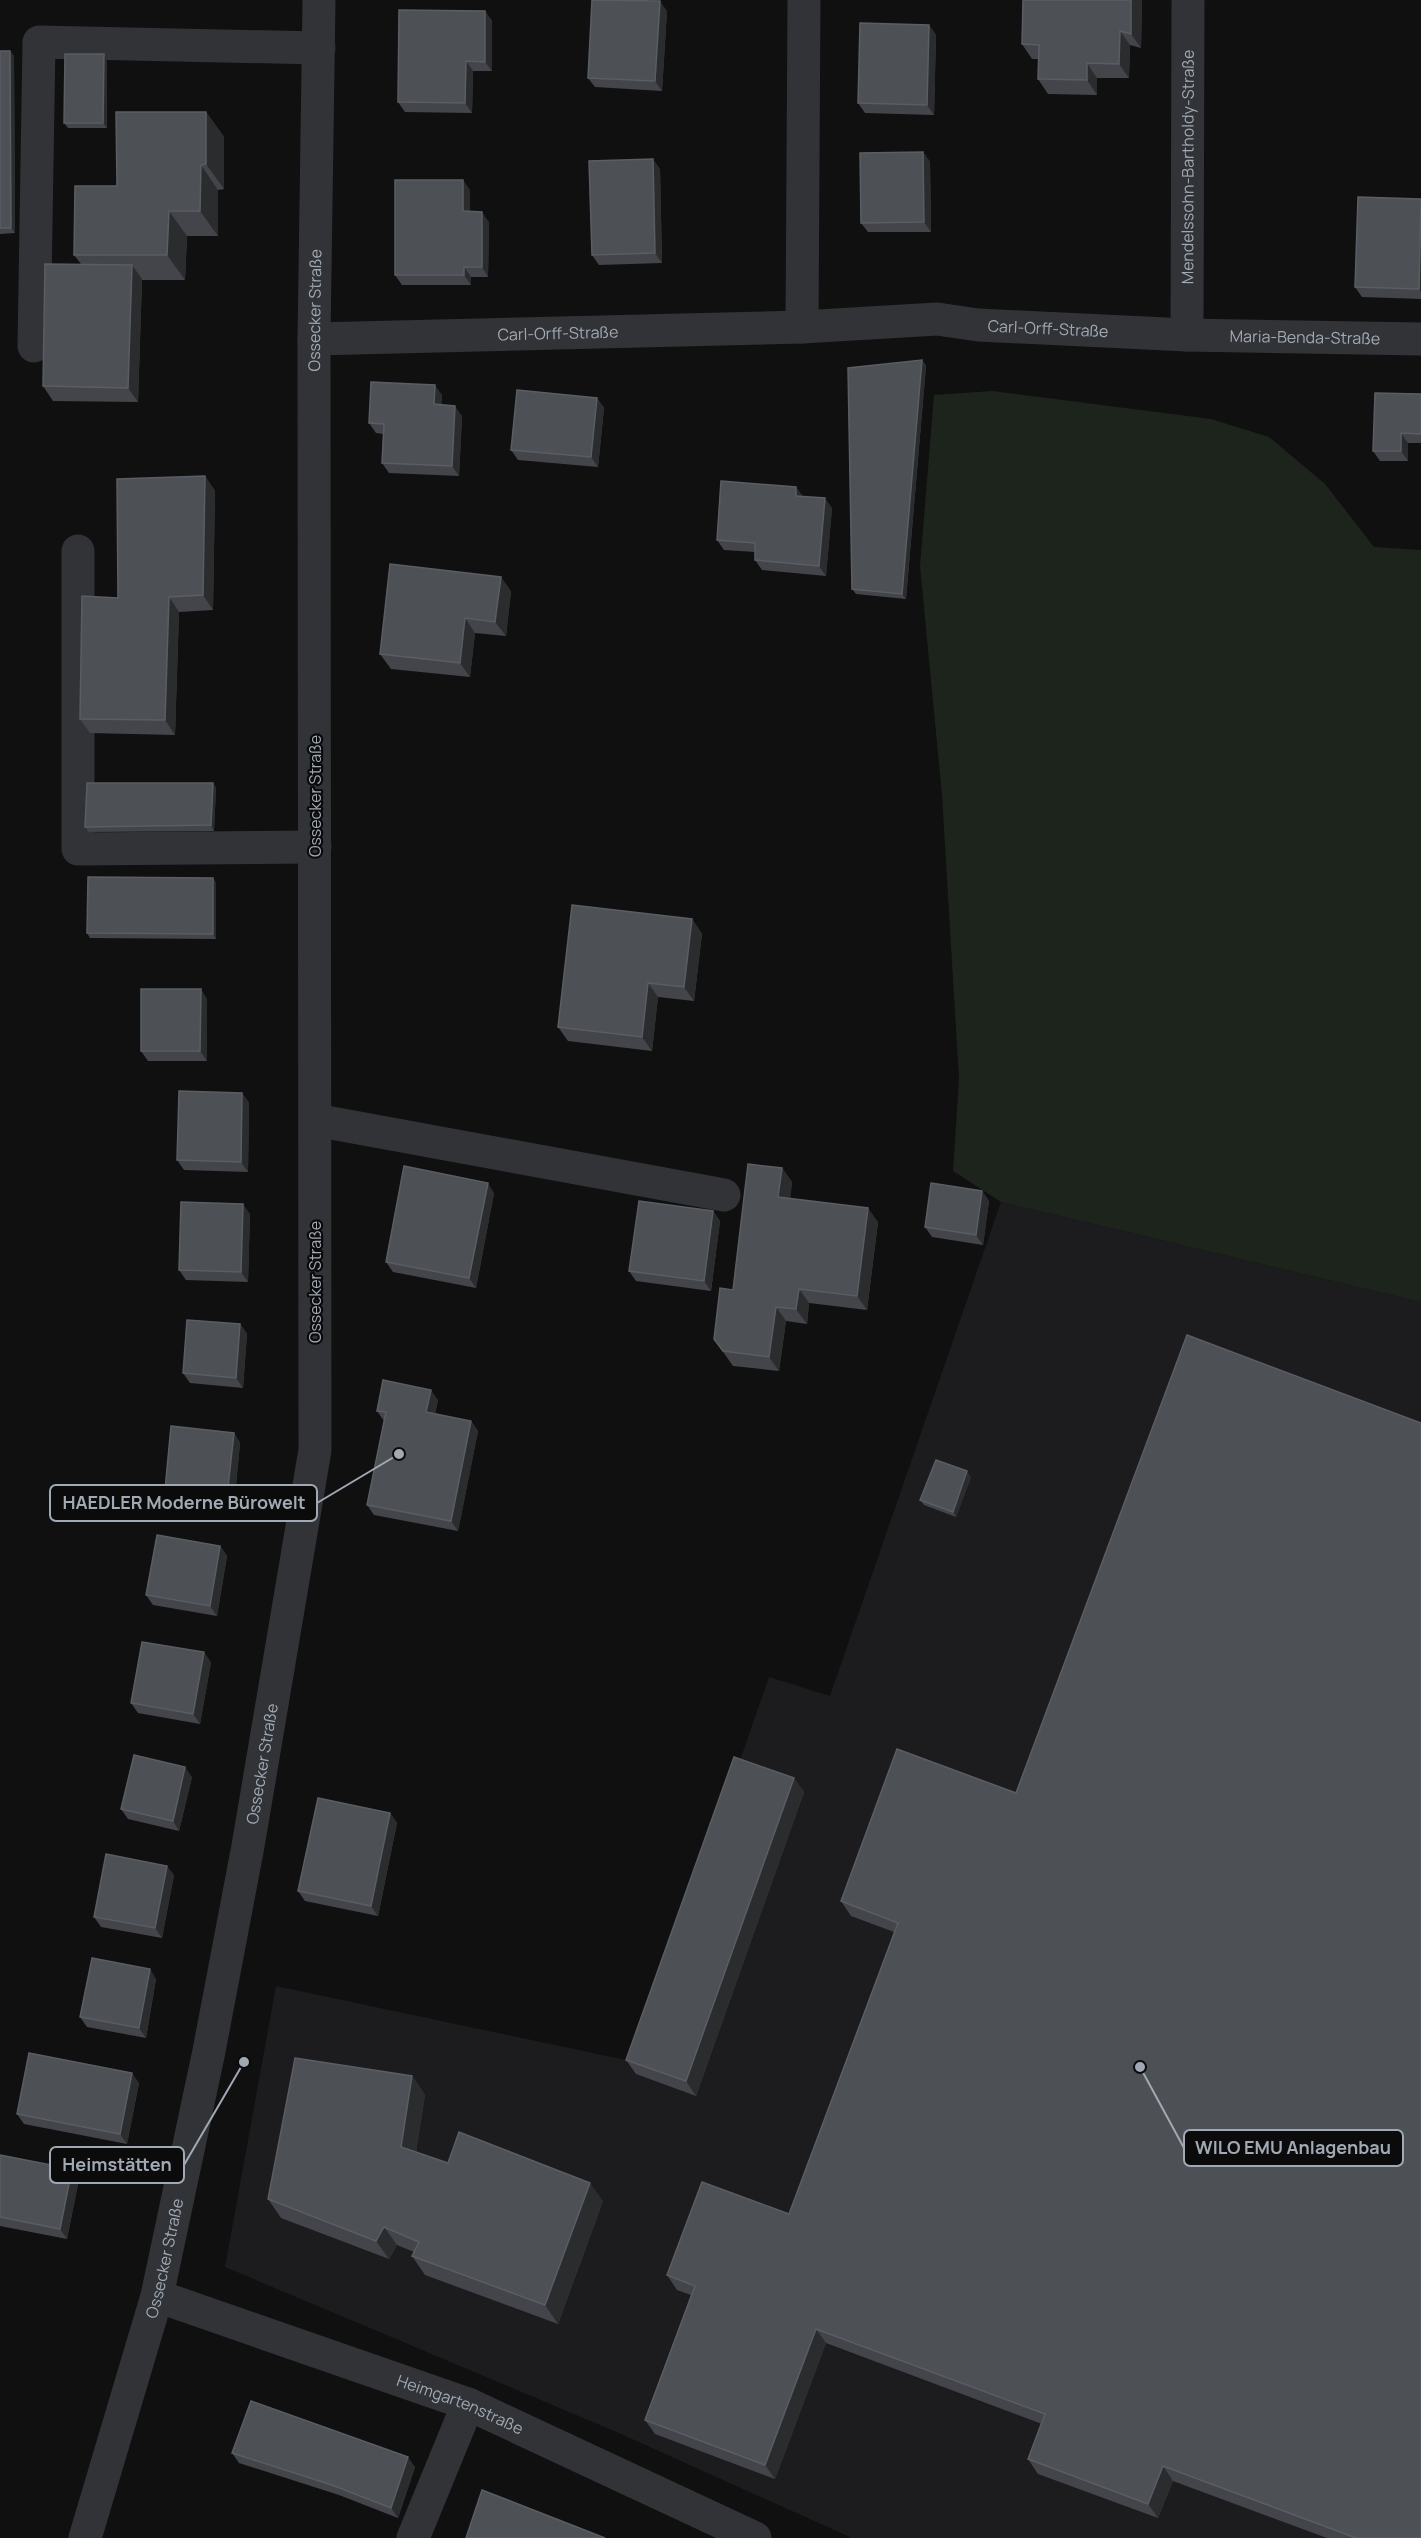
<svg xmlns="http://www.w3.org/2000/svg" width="1421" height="2538" viewBox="0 0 1421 2538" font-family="Manrope,sans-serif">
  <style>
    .built { fill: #1c1c1e }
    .green { fill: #1c241c }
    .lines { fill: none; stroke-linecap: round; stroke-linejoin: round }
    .minor { stroke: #313337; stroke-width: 33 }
    .wall { fill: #43454a }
    .shaded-wall { fill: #2a2c2e }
    .building { fill: #4d5055; stroke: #5a5e64; stroke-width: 1.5 }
    .labels { text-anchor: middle; stroke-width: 4.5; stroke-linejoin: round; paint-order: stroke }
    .street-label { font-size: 16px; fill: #a0a9b4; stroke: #0b0b0c }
    .leader { fill: none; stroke: #a0a9b4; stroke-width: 2 }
    .callout-dot { fill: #a0a9b4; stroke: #0b0b0c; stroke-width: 2 }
    .callout { fill: #0b0b0c; stroke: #a0a9b4; stroke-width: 2 }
    .callout-label { font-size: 18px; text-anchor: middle; font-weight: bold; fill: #a0a9b4 }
  </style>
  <rect width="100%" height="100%" fill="#101011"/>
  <path class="built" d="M1001 1202 1421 1302V2538H852L612 2430 225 2267 276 1986 635 2062 769 1677 830 1696Z"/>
  <path class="green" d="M992 391 1211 419 1269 437 1325 484 1374 547 1421 550V1302L1001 1202 953 1171 959 1079 942 795 920 566 934 395Z"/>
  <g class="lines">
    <g class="minor">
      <path d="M802 327 804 0"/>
      <path id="s1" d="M1187 335 1188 0"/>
      <path id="s2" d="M314 339 802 327 937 319 978 325 1187 335 1421 339"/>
      <path d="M34 346 39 42 319 48"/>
      <path d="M78 551V849L315 847"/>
      <path d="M315 1120 724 1195"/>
      <path id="s3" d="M157 2296 468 2404 755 2538"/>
      <path id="s4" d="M85 2538 157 2296 209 2051 248 1846 315 1450 314 339 319 0"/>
      <path d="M413 2538 468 2404"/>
    </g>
  </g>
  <g class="wall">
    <path d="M1142 0 1141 48 1130 45 1129 78H1097V95L1048 94 1038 79V59H1032L1022 44Z"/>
    <path d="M485 11 492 21V71H473L472 113 405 112 398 102Z"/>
    <path d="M667 11 662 91 595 87 588 78Z"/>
    <path d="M929 25 936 35 934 115 865 113 858 103Z"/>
    <path d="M0 51H10L14 56 15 233 0 234Z"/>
    <path d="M104 54 107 59V128H68L64 123Z"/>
    <path d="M206 112 224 137V189L218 190V236H187L185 280H142L138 402 53 401 43 386 81 264 74 255 117 186Z"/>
    <path d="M923 152 930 162 931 232H868L861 223Z"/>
    <path d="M660 169 662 263 599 265 592 255Z"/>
    <path d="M470 190V211L489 222 488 277H471V285H402L395 275Z"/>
    <path d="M1421 199V299L1362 297 1355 287Z"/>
    <path d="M922 360 926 366 906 599 856 594 852 589Z"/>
    <path d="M1421 394V443H1408V461H1380L1373 451Z"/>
    <path d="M442 395 441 405 462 416 459 476 389 473 382 463 383 434 376 433 369 423Z"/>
    <path d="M597 398 604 408 598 467 518 460 511 450Z"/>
    <path d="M205 476 215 491 213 610 179 612 175 735 90 733 80 719 118 598Z"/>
    <path d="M796 487 803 497 832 508 826 576 762 570 755 560V552L724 550 717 540Z"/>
    <path d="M511 591 506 636 475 633 470 677 391 669 380 654Z"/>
    <path d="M213 783 216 788 214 831 89 832 85 827Z"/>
    <path d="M213 878 216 883V939L90 938 87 933Z"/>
    <path d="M692 919 702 934 694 1001 658 997 652 1051 568 1041 558 1027Z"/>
    <path d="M207 999V1061H148L141 1051Z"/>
    <path d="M242 1093 249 1103 248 1172 184 1170 177 1160Z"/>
    <path d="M782 1168 792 1182 790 1198 878 1222 867 1310 809 1303 807 1324 786 1321 779 1371 733 1366 714 1339Z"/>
    <path d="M982 1191 989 1201 983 1245 932 1237 925 1227Z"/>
    <path d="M494 1193 476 1288 393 1272 386 1262Z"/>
    <path d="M713 1211 720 1221 711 1291 636 1281 629 1271Z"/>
    <path d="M250 1214 248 1282 186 1280 179 1270Z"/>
    <path d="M240 1324 247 1334 243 1388 190 1383 183 1373Z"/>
    <path d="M438 1400 435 1414 471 1421 478 1431 458 1531 374 1515 367 1505 384 1421 377 1411Z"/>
    <path d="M234 1433 240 1443 234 1506 172 1500 165 1490Z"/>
    <path d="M971 1477 956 1517 924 1505 920 1500Z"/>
    <path d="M220 1546 227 1556 217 1616 153 1605 146 1595Z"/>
    <path d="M211 1662 200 1724 138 1713 131 1703Z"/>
    <path d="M897 1749 1421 2538H1327L1173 2481 1158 2518 1038 2474 1028 2459 1042 2424 826 2343 775 2479 655 2434 645 2420 691 2295 677 2290 667 2275 789 2214 894 1932 851 1916 841 1901Z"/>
    <path d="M192 1777 179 1831 128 1819 121 1809Z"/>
    <path d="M794 1778 804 1792 696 2096 636 2074 626 2060Z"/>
    <path d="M390 1813 397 1823 378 1916 305 1901 298 1891Z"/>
    <path d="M174 1875 162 1938 101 1927 94 1917Z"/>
    <path d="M156 1979 146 2038 87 2027 80 2017Z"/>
    <path d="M412 2076 425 2095 416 2152 448 2163 603 2201 558 2324 425 2275 412 2256 414 2252 397 2245 389 2259 281 2218 268 2199Z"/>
    <path d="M139 2083 127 2144 24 2124 17 2114Z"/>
    <path d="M0 2155 79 2179 67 2239 0 2226Z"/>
    <path d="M232 2453 415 2467 398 2518 339 2495 239 2463Z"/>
  </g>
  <g class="shaded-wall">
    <path d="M1131 0H1142L1141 48 1131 34Z"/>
    <path d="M660 1 667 11 662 91 655 81Z"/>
    <path d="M485 11 492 21V71L485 62Z"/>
    <path d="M929 25 936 35 934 115 927 105Z"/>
    <path d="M1120 31 1130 45 1129 78 1119 64Z"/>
    <path d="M10 51 14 56 15 233 11 228Z"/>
    <path d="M104 54 107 59V128L103 123Z"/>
    <path d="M466 61 473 71 472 113 465 103Z"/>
    <path d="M1087 63 1097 78V95L1087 80Z"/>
    <path d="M206 112 224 137V189L206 164Z"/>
    <path d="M923 152 930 162 931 232 924 222Z"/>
    <path d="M653 159 660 169 662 263 655 253Z"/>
    <path d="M201 165 218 190V236L200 211Z"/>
    <path d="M463 180 470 190V221L463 211Z"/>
    <path d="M169 211 187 236 185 280 167 255Z"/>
    <path d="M482 212 489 222 488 277 482 267Z"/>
    <path d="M1421 217V292L1419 289Z"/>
    <path d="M132 265 142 279 138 402 128 388Z"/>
    <path d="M464 267 471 277V285L464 275Z"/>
    <path d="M922 360 926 366 906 599 902 594Z"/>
    <path d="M435 385 442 395 441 414 434 404Z"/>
    <path d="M597 398 604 408 598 467 591 457Z"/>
    <path d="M455 406 462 416 459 476 452 466Z"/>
    <path d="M1401 433 1408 443V461L1401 451Z"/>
    <path d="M205 476 215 491 213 610 203 595Z"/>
    <path d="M796 487 803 497 796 496Z"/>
    <path d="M825 498 832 508 826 576 819 566Z"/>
    <path d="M501 577 511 591 506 636 495 622Z"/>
    <path d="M169 597 179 612 175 735 165 720Z"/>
    <path d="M465 618 475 633 470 677 460 663Z"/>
    <path d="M213 783 216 788 214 831 211 825Z"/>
    <path d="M213 878 216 883V939L213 934Z"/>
    <path d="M692 919 702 934 694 1001 684 987Z"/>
    <path d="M648 983 658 997 652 1051 642 1037Z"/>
    <path d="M201 989 207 999V1061L200 1051Z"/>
    <path d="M242 1093 249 1103 248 1172 241 1162Z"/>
    <path d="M782 1168 792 1182 789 1212 778 1197Z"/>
    <path d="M488 1183 494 1193 476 1288 469 1278Z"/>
    <path d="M982 1191 989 1201 983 1245 976 1235Z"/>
    <path d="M243 1204 250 1214 248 1282 241 1272Z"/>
    <path d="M868 1208 878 1222 867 1310 857 1296Z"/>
    <path d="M713 1211 720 1221 711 1291 704 1281Z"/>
    <path d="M799 1289 809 1303 807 1324 796 1309Z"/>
    <path d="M776 1307 786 1321 779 1371 769 1357Z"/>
    <path d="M240 1324 247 1334 243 1388 236 1378Z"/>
    <path d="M431 1390 438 1400 433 1422 426 1412Z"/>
    <path d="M471 1421 478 1431 458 1531 451 1521Z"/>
    <path d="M234 1433 240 1443 234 1506 227 1496Z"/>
    <path d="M967 1471 971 1477 956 1517 953 1512Z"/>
    <path d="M220 1546 227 1556 217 1616 210 1606Z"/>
    <path d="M204 1652 211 1662 200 1724 193 1714Z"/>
    <path d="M185 1767 192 1777 179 1831 173 1821Z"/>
    <path d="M794 1778 804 1792 696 2096 686 2081Z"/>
    <path d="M390 1813 397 1823 378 1916 371 1906Z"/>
    <path d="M167 1866 174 1875 162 1938 155 1928Z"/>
    <path d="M150 1969 156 1979 146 2038 139 2028Z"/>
    <path d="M132 2073 139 2083 127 2144 120 2134Z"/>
    <path d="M412 2076 425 2095 414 2166 401 2147Z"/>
    <path d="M72 2169 79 2179 67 2239 60 2229Z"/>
    <path d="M590 2183 603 2201 558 2324 545 2305Z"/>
    <path d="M384 2227 397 2245 389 2259 376 2241Z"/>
    <path d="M816 2329 826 2343 775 2479 765 2465Z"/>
    <path d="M408 2457 415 2467 398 2518 391 2508Z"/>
    <path d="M1163 2466 1173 2481 1158 2518 1148 2504Z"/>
  </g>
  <g class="building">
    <path d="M592 0 660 1 655 81 588 78Z"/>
    <path d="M1023 0H1131V34L1120 31 1119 64 1087 63V80L1038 79 1039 45 1022 44Z"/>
    <path d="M399 10 485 11V62L466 61 465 103 398 102Z"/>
    <path d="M860 23 929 25 927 105 858 103Z"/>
    <path d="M0 51H10L11 228H0Z"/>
    <path d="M65 54H104L103 123H64Z"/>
    <path d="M116 112H206V164L201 165 200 211H169L167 255H74L75 186H117Z"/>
    <path d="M923 152 924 222 861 223 860 153Z"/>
    <path d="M653 159 655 253 592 255 589 161Z"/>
    <path d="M395 180H463V211L482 212V267H464V275H395Z"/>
    <path d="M1358 197 1421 199 1419 289 1355 287Z"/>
    <path d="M45 264 132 265 128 388 43 386Z"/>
    <path d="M922 360 902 594 852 589 848 368Z"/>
    <path d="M371 382 435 385 434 404 455 406 452 466 382 463 384 424 369 423Z"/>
    <path d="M517 390 597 398 591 457 511 450Z"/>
    <path d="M1375 393 1421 394V434L1401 433V451H1373Z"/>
    <path d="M205 476 203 595 169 597 165 720 80 719 82 596 118 598 117 479Z"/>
    <path d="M721 481 796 487V496L825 498 819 566 755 560V543L717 540Z"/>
    <path d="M390 564 501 577 495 622 465 618 460 663 380 654Z"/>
    <path d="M87 783H213L211 825 85 827Z"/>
    <path d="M88 877 213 878V934L87 933Z"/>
    <path d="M572 905 692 919 684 987 648 983 642 1037 558 1027Z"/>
    <path d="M141 989H201L200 1051H141Z"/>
    <path d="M179 1091 242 1093 241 1162 177 1160Z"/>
    <path d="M748 1164 782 1168 778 1197 868 1208 857 1296 799 1289 796 1309 776 1307 769 1357 723 1351 714 1339 720 1288 733 1290Z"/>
    <path d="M404 1166 488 1183 469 1278 386 1262Z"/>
    <path d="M931 1183 982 1191 976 1235 925 1227Z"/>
    <path d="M639 1201 713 1211 704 1281 629 1271Z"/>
    <path d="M181 1202 243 1204 241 1272 179 1270Z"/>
    <path d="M187 1320 240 1324 236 1378 183 1373Z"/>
    <path d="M1187 1335 1421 1423V2538H1356L1163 2466 1148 2504 1028 2459 1045 2414 816 2329 765 2465 645 2420 695 2286 667 2275 702 2182 789 2214 898 1923 841 1901 897 1749 1016 1793Z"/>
    <path d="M383 1380 431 1390 426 1412 471 1421 451 1521 367 1505 386 1412 377 1411Z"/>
    <path d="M171 1426 234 1433 227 1496 165 1490Z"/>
    <path d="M936 1460 967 1471 953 1512 920 1500Z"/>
    <path d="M157 1535 220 1546 210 1606 146 1595Z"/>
    <path d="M142 1642 204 1652 193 1714 131 1703Z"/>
    <path d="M134 1755 185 1767 173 1821 121 1809Z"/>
    <path d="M734 1757 794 1778 686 2081 626 2060Z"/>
    <path d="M318 1798 390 1813 371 1906 298 1891Z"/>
    <path d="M106 1854 167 1866 155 1928 94 1917Z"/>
    <path d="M92 1958 150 1969 139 2028 80 2017Z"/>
    <path d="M29 2053 132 2073 120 2134 17 2114Z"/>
    <path d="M295 2058 412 2076 401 2147 448 2163 459 2132 590 2183 545 2305 412 2256 419 2242 384 2227 376 2241 268 2199Z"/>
    <path d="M0 2155 72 2169 60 2229 0 2217Z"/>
    <path d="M251 2401 408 2457 391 2508 332 2485 232 2453Z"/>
    <path d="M482 2490 605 2538H466Z"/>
  </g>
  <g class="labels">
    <g class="street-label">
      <text dy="6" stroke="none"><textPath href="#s1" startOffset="168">Mendelssohn-Bartholdy-Straße</textPath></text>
      <text dy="6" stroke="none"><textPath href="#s4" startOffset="2253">Ossecker Straße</textPath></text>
      <text dy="6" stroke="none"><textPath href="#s2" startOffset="735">Carl-Orff-Straße</textPath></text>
      <text dy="6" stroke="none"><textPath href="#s2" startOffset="244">Carl-Orff-Straße</textPath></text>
      <text dy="6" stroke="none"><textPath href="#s2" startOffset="992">Maria-Benda-Straße</textPath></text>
      <text transform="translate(315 796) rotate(-90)" y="6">Ossecker Straße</text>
      <text transform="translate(315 1282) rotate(-90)" y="6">Ossecker Straße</text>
      <text dy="6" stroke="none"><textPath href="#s4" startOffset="795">Ossecker Straße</textPath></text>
      <text dy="6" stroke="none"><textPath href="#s4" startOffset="291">Ossecker Straße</textPath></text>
      <text dy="6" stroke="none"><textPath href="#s3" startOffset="322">Heimgartenstraße</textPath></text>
    </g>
  </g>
  <path class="leader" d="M399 1454L317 1503M1140 2067L1184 2148M244 2062L184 2165"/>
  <g class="callout-dot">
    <circle cx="399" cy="1454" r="6"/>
    <circle cx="1140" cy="2067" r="6"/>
    <circle cx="244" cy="2062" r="6"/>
  </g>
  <g class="callout">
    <rect x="50" y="1485" width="267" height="36" rx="6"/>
    <rect x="1184" y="2130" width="219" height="36" rx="6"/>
    <rect x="50" y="2147" width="134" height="36" rx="6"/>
  </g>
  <g class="callout-label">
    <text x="184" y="1509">HAEDLER Moderne Bürowelt</text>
    <text x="1293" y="2154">WILO EMU Anlagenbau</text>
    <text x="117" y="2171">Heimstätten</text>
  </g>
</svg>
